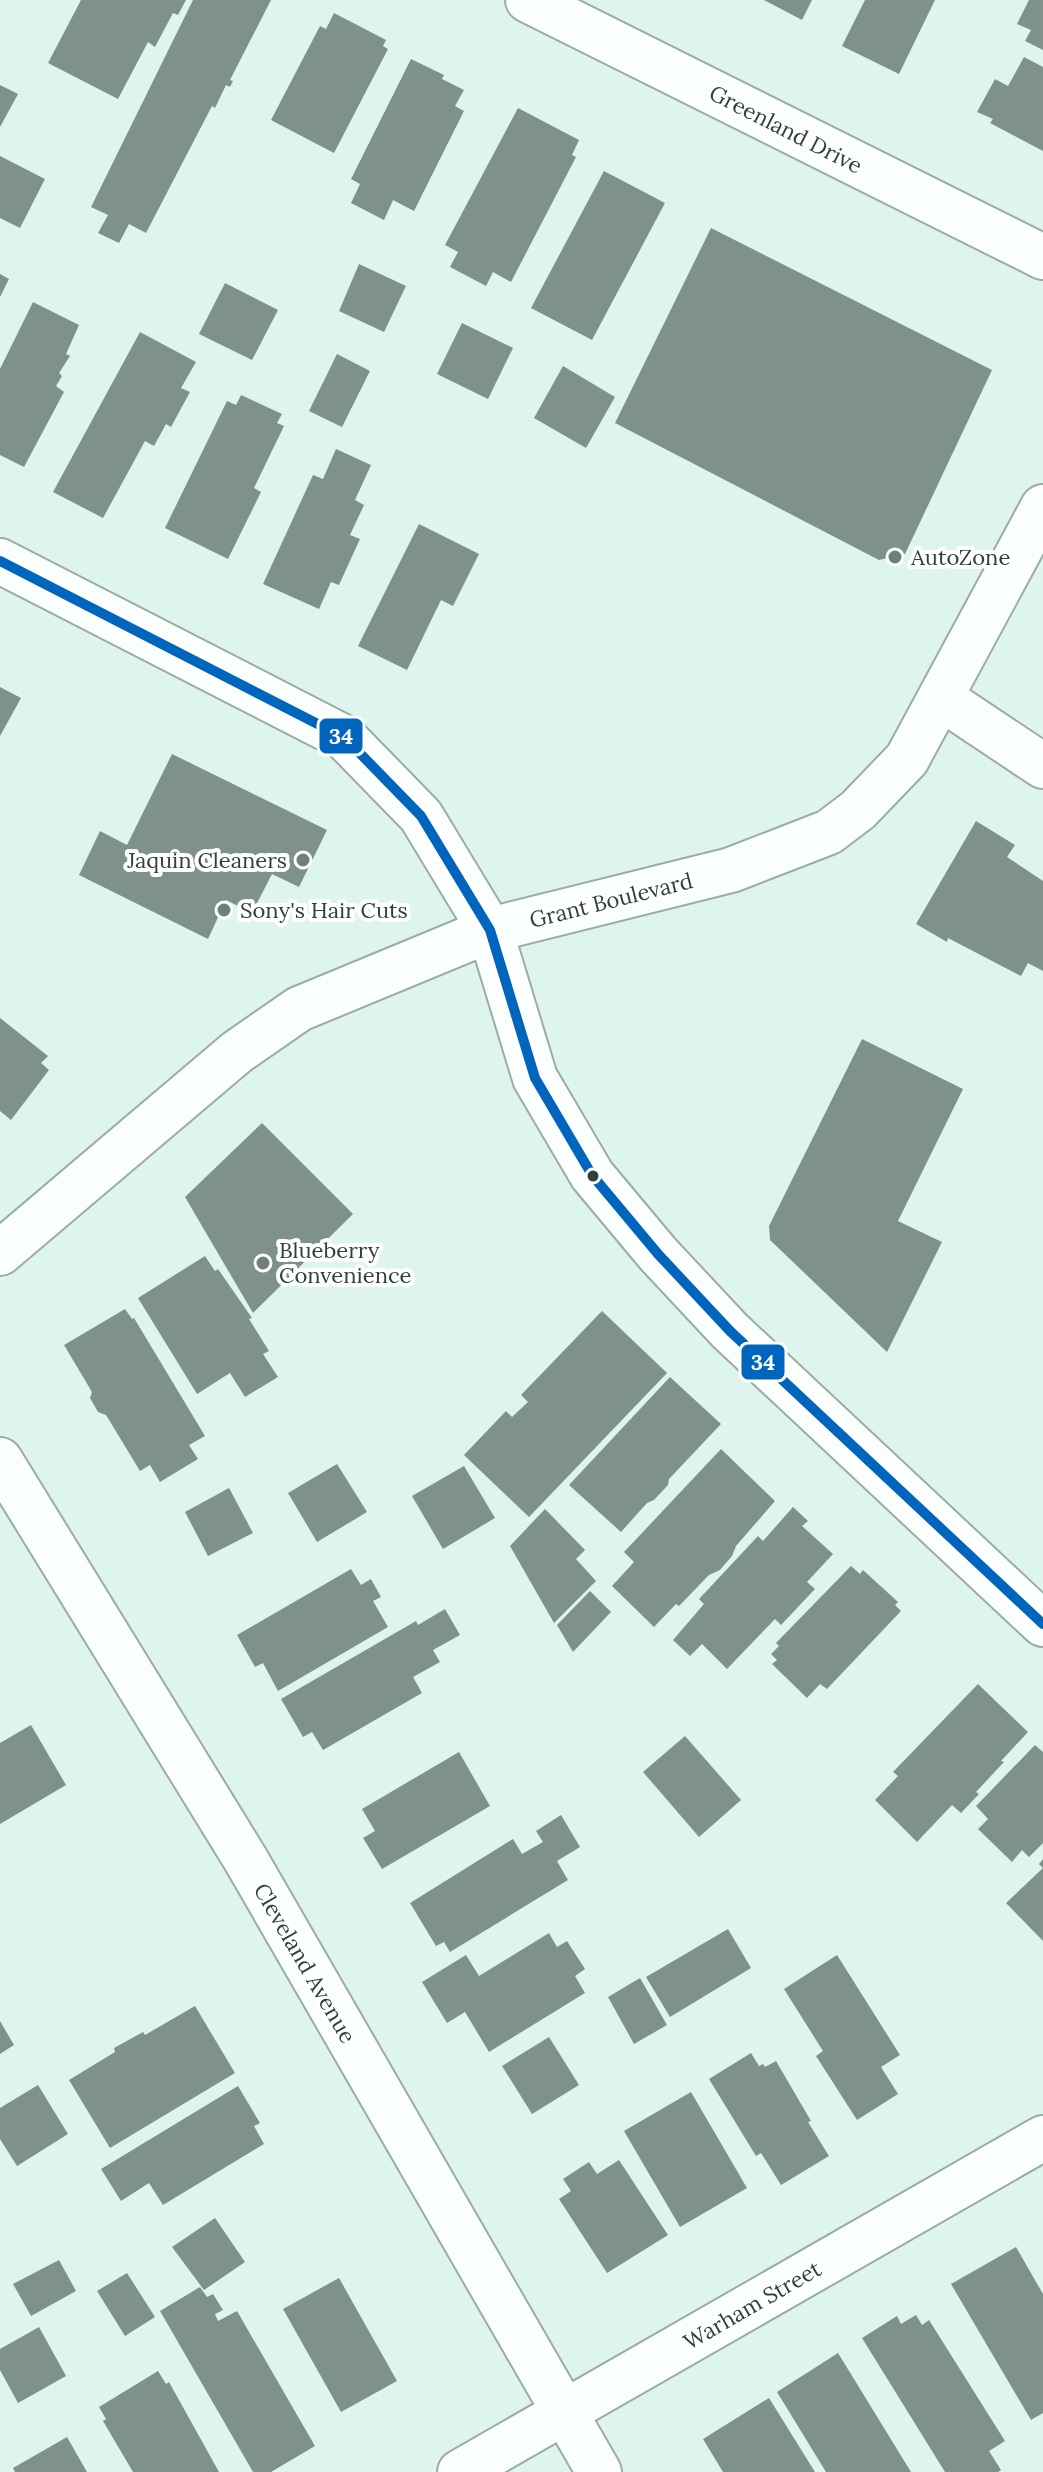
<svg xmlns="http://www.w3.org/2000/svg" width="1043" height="2472" viewBox="0 0 1043 2472" font-family="Lora,serif">
  <style>
    .building { fill: #7f918b }
    .lines { fill: none; stroke-linecap: round; stroke-linejoin: round }
    .street-casing { stroke: #9baca7; stroke-width: 48 }
    .secondary-casing { stroke: #9baca7; stroke-width: 48 }
    .street { stroke: #fafefc; stroke-width: 44 }
    .secondary { stroke: #fafefc; stroke-width: 44 }
    .bus-1-casing { stroke: #fff; stroke-width: 16 }
    .bus-1 { stroke: #0065bd; stroke-width: 10 }
    .poi-dot { fill: #6d807a; stroke: #fff; stroke-width: 3 }
    .bus-dot { fill: #30413c; stroke: #fff; stroke-width: 3 }
    .labels { text-anchor: middle; stroke-width: 8; stroke-linejoin: round; paint-order: stroke }
    .street-label { font-size: 22px; fill: #30413c; stroke: #fff }
    .poi-label { font-size: 22px; fill: #30413c; stroke: #fff; text-anchor: start }
    .line-badge { stroke: #fff; stroke-width: 3 }
    .badge-label { font-size: 22px; text-anchor: middle; font-weight: bold; fill: #fff }
  </style>
  <rect width="100%" height="100%" fill="#def5ed"/>
  <g class="building">
    <path d="M81 0H186L178 15 173 13 155 47 148 42 118 99 48 63Z"/>
    <path d="M193 0H271L230 80 233 81 230 87 226 85 215 108 212 106 146 233 129 224 119 243 98 233 108 215 91 207Z"/>
    <path d="M764 0H812L802 20Z"/>
    <path d="M865 0H935L899 74 842 46Z"/>
    <path d="M1029 0H1043V50L1025 41 1031 30 1017 24Z"/>
    <path d="M334 13 386 40 383 46 388 49 334 153 271 120 320 26 326 29Z"/>
    <path d="M1024 57 1043 67V151L990 123 993 119 977 112 995 79 1008 86Z"/>
    <path d="M411 59 444 75 442 79 464 90 455 106 464 111 414 211 393 200 384 220 351 203 360 184 351 179Z"/>
    <path d="M0 85 18 94 0 127Z"/>
    <path d="M518 108 579 140 572 155 576 157 511 282 493 272 486 286 450 267 458 252 445 245Z"/>
    <path d="M0 156 45 179 20 228 0 218Z"/>
    <path d="M604 171 665 203 592 340 531 308Z"/>
    <path d="M711 228 992 370 905 554 879 560 615 423Z"/>
    <path d="M359 264 406 286 384 332 339 311Z"/>
    <path d="M0 274 9 279 0 297Z"/>
    <path d="M225 283 278 310 252 360 199 334Z"/>
    <path d="M33 302 79 325 66 354 70 356 59 373 62 376 56 386 64 392 24 467 0 455V369Z"/>
    <path d="M462 323 513 348 488 399 437 374Z"/>
    <path d="M140 332 196 362 181 388 190 392 171 427 166 424 154 446 145 441 103 518 53 492Z"/>
    <path d="M337 354 370 371 342 427 309 411Z"/>
    <path d="M563 366 615 397 586 448 534 418Z"/>
    <path d="M241 395 282 414 277 423 284 426 254 488 261 492 228 559 165 528 227 401 236 405Z"/>
    <path d="M336 449 371 465 355 500 364 505 350 535 360 539 339 585 331 582 319 609 263 584 313 475 323 479Z"/>
    <path d="M419 524 479 554 453 606 441 600 407 670 358 646Z"/>
    <path d="M0 687 21 698 0 736Z"/>
    <path d="M172 754 327 830 299 887 272 874 252 913 226 900 208 939 79 875 100 831 127 845Z"/>
    <path d="M976 821 1015 845 1007 857 1043 881V971L1028 963 1021 976 948 938 947 942 916 924Z"/>
    <path d="M0 1018 48 1056 41 1063 49 1070 11 1120 0 1111Z"/>
    <path d="M862 1039 963 1089 898 1221 942 1242 887 1352 770 1240 769 1226Z"/>
    <path d="M262 1123 353 1214 253 1313 185 1197Z"/>
    <path d="M205 1256 215 1271 218 1269 252 1318 249 1319 269 1351 263 1354 278 1377 245 1397 230 1373 197 1394 138 1298Z"/>
    <path d="M125 1309 132 1319 134 1318 205 1436 189 1445 198 1459 160 1482 150 1465 140 1471 106 1415 98 1412 90 1398 92 1392 64 1345Z"/>
    <path d="M602 1311 667 1373 529 1517 464 1455 506 1411 512 1417 528 1402 521 1395Z"/>
    <path d="M670 1377 721 1424 669 1479 668 1485 654 1500 647 1503 621 1532 569 1485Z"/>
    <path d="M721 1449 775 1501 736 1546 732 1556 720 1570 709 1575 679 1606 676 1604 654 1627 612 1586 634 1562 624 1552Z"/>
    <path d="M337 1464 367 1512 317 1542 288 1493Z"/>
    <path d="M464 1466 495 1518 443 1549 412 1496Z"/>
    <path d="M229 1488 253 1533 208 1556 185 1512Z"/>
    <path d="M793 1507 808 1521 802 1526 833 1554 807 1582 815 1589 781 1625 775 1619 727 1669 702 1644 690 1656 673 1640 704 1604 699 1599 758 1536 763 1541Z"/>
    <path d="M545 1509 585 1550 576 1559 596 1581 554 1623 510 1546Z"/>
    <path d="M851 1566 860 1574 863 1570 898 1602 895 1605 901 1611 827 1689 820 1684 807 1698 772 1664 777 1660 771 1654 779 1646 776 1643Z"/>
    <path d="M351 1569 361 1585 371 1579 381 1597 373 1601 388 1627 278 1691 263 1663 255 1667 237 1635Z"/>
    <path d="M590 1591 611 1612 573 1652 557 1625Z"/>
    <path d="M445 1609 460 1635 433 1650 440 1662 413 1677 422 1693 323 1750 312 1732 303 1737 281 1699 416 1621 418 1625Z"/>
    <path d="M978 1684 1028 1732 1001 1761 1004 1762 976 1792 979 1794 961 1813 952 1805 917 1842 875 1800 898 1776 893 1772Z"/>
    <path d="M31 1725 66 1785 0 1824V1743Z"/>
    <path d="M685 1736 741 1800 699 1837 643 1772Z"/>
    <path d="M1035 1745 1043 1752V1843L1029 1857 1022 1850 1012 1862 978 1829 988 1819 976 1806Z"/>
    <path d="M459 1752 490 1806 382 1869 363 1838 375 1831 362 1809Z"/>
    <path d="M561 1815 580 1847 557 1861 568 1880 450 1952 444 1942 436 1946 410 1903 513 1839 522 1854 543 1842 536 1831Z"/>
    <path d="M1043 1859V1941L1006 1903 1043 1868 1039 1864Z"/>
    <path d="M728 1929 751 1968 670 2017 646 1977Z"/>
    <path d="M549 1933 557 1947 567 1941 585 1969 575 1976 585 1993 489 2052 465 2012 447 2023 422 1982 466 1955 479 1976Z"/>
    <path d="M837 1955 900 2055 881 2067 898 2094 857 2120 816 2056 823 2051 784 1989Z"/>
    <path d="M640 1978 667 2025 634 2044 608 1997Z"/>
    <path d="M195 2006 235 2073 110 2148 69 2080 115 2052 114 2048 143 2032 145 2035Z"/>
    <path d="M0 2021 14 2045 0 2054Z"/>
    <path d="M549 2037 579 2085 532 2114 502 2066Z"/>
    <path d="M751 2053 759 2066 763 2064 765 2067 776 2061 811 2121 808 2122 829 2156 781 2185 761 2153 756 2156 709 2079Z"/>
    <path d="M38 2085 68 2134 17 2166 0 2139V2108Z"/>
    <path d="M238 2086 260 2123 254 2126 264 2144 163 2205 149 2183 121 2201 101 2169Z"/>
    <path d="M691 2092 747 2188 680 2227 624 2131Z"/>
    <path d="M619 2160 668 2235 607 2273 559 2199 571 2191 563 2179 589 2162 597 2174Z"/>
    <path d="M215 2218 245 2262 204 2290 172 2247Z"/>
    <path d="M1016 2247 1043 2294V2413L1031 2420 951 2284Z"/>
    <path d="M59 2260 76 2291 31 2316 13 2284Z"/>
    <path d="M127 2273 155 2317 125 2336 97 2291Z"/>
    <path d="M339 2278 397 2381 341 2412 283 2309Z"/>
    <path d="M200 2287 207 2297 213 2294 223 2310 215 2314 218 2321 237 2311 315 2446 271 2472H253L160 2311Z"/>
    <path d="M916 2315 922 2325 929 2320 1005 2441 989 2451 1001 2470 998 2472H945L862 2338 897 2316 901 2324Z"/>
    <path d="M39 2327 66 2376 18 2403 0 2370V2349Z"/>
    <path d="M838 2353 911 2472H826L777 2392Z"/>
    <path d="M158 2371 166 2384 169 2382 219 2472H133L103 2421 106 2419 99 2407Z"/>
    <path d="M769 2398 815 2472H723L703 2439Z"/>
    <path d="M67 2437 87 2472H15L13 2468Z"/>
  </g>
  <g class="lines">
    <g class="street-casing">
      <g id="street">
        <path d="M528 0 1043 257"/>
        <path d="M0 561 345 738 421 816 490 930"/>
        <path d="M941 698 1043 766"/>
        <path d="M0 1460 246 1860 599 2472"/>
        <path d="M460 2472 1043 2138"/>
      </g>
    </g>
    <g class="secondary-casing">
      <g id="secondary">
        <path d="M490 930 535 1078 592 1175 658 1254 730 1331 1043 1624"/>
        <path d="M0 1253 237 1052 299 1009 490 930 731 870 829 832 858 810 907 759 1043 507"/>
      </g>
    </g>
    <use href="#street" class="street"/>
    <use href="#secondary" class="secondary"/>
    <g class="bus-1-casing">
      <path id="bus-1" d="M0 561 345 738 421 816 490 930 535 1078 592 1175 658 1254 730 1331 1043 1624"/>
    </g>
    <use href="#bus-1" class="bus-1"/>
  </g>
  <g class="poi-dot">
    <circle cx="895" cy="557" r="8"/>
    <circle cx="303" cy="860" r="8"/>
    <circle cx="224" cy="910" r="8"/>
    <circle cx="263" cy="1263" r="8"/>
  </g>
  <circle class="bus-dot" cx="593" cy="1176" r="7"/>
  <g class="labels">
    <g class="street-label">
      <text transform="translate(786 129) rotate(27)" y="8">Greenland Drive</text>
      <text transform="translate(611 900) rotate(-14)" y="8">Grant Boulevard</text>
      <text transform="translate(305 1963) rotate(60)" y="8">Cleveland Avenue</text>
      <text transform="translate(752 2305) rotate(-30)" y="8">Warham Street</text>
    </g>
    <g class="poi-label">
      <text x="911" y="565">AutoZone</text>
      <text x="287" y="868" text-anchor="end">Jaquin Cleaners</text>
      <text x="240" y="918">Sony's Hair Cuts</text>
      <text x="279" y="1258">Blueberry<tspan x="279" dy="25">Convenience</tspan></text>
    </g>
  </g>
  <g class="line-badge">
    <rect x="318" y="717" width="46" height="38" rx="8" fill="#0065bd"/>
    <rect x="740" y="1343" width="46" height="38" rx="8" fill="#0065bd"/>
  </g>
  <g class="badge-label">
    <text x="341" y="744">34</text>
    <text x="763" y="1370">34</text>
  </g>
</svg>
